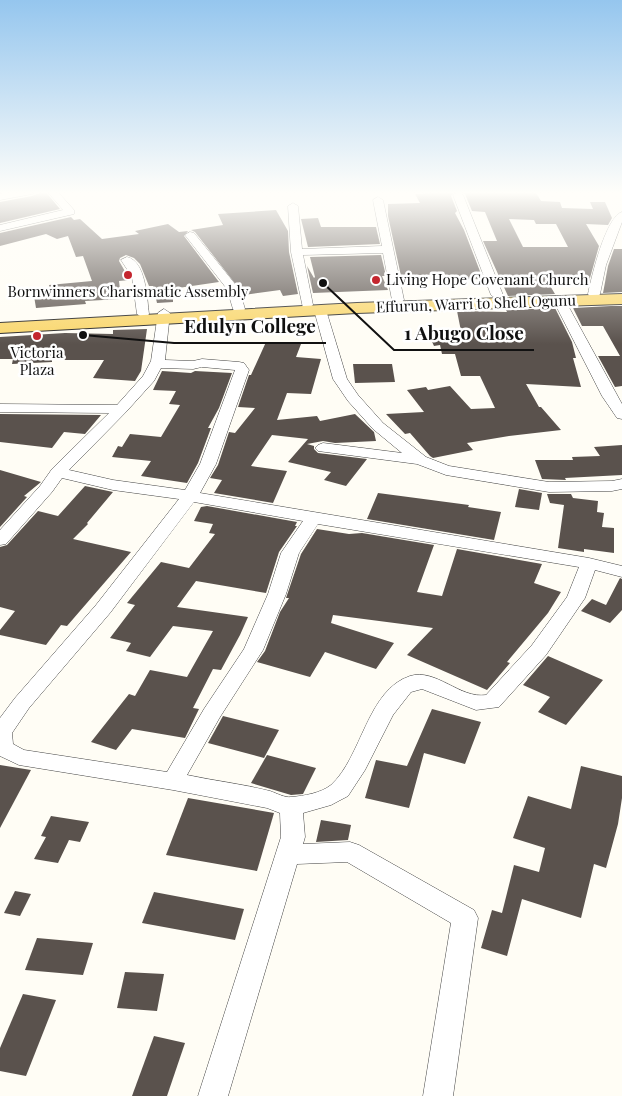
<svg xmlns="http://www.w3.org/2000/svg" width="622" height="1096" viewBox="0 0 622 1096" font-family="'Playfair Display',serif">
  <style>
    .building { fill: #5a524d; fill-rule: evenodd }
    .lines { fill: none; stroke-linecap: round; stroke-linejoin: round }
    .minor-casing { stroke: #444; stroke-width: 1 }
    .major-casing { stroke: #222; stroke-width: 2 }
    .minor { fill: #fff; fill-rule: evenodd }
    .major { fill: #f9d66b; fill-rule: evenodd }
    .poi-dot { fill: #c4262e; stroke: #fff; stroke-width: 2 }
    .labels { text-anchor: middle; stroke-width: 5; stroke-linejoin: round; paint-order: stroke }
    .far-poi-label { font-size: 15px; fill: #111; stroke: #fff }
    .far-street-label { font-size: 15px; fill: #111; stroke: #fff }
    .leader { fill: none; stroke: #111; stroke-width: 2 }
    .callout-dot { fill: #111; stroke: #fff; stroke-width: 2 }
    .callout-label { font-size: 19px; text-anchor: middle; font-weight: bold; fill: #111; stroke: #fff; stroke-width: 5; stroke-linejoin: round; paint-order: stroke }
  </style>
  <rect width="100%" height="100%" fill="#fffdf5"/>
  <g class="building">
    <path d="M45 191 60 209 0 223V202L32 196Z"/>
    <path d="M468 191H535L541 201 560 202 562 208 593 209 590 202H605L612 218 608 225 586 224 599 246 588 285 549 284 555 294 508 296 483 241H497L485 212 472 211 465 194 461 192ZM509 219 534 220 536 224H556L568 247H523Z"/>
    <path d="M454 192 451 196 457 211 455 213 464 230 483 279 447 280 445 274 401 276 388 216V204L420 203 415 194Z"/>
    <path d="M276 210 288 231 289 252 298 294 283 296 280 290 244 295 195 232 191 230 223 225 218 214Z"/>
    <path d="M71 217 74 220 80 219 102 239 139 234 135 231 168 224 179 232 188 231 184 236 219 282 178 288 180 295 173 296V302L157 303 153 286H149L140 264 134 258 126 255 120 258 119 261 130 280 119 281 121 299 85 301 86 304 36 308 34 296 50 294 49 285 92 281 83 256 76 257 68 236 57 239 46 234 0 246V233Z"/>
    <path d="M318 218 321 227H376L380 244 308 247 301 219Z"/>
    <path d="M614 249H622V292L603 293 608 266Z"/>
    <path d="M381 255 386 276H382L388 290 313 293 307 266 314 278 315 277 310 257Z"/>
    <path d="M611 306H622V386L615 387 598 356H620L603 326H582L573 308Z"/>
    <path d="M555 308 572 342 576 358H573L581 387 526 384 539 407H541L561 430 509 436 467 443 473 450 433 458 430 456 410 433 405 434 386 414 424 412 407 390 426 387 428 390 450 386 471 409 495 408 480 376H461L455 354H442L440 345 434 346 428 333 461 331 457 311 507 312 506 310Z"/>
    <path d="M147 329 141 371 135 381 93 378 104 360H52V362L12 364 13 359H0V337L65 333 113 334V330Z"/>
    <path d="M266 342 301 344 296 357 321 359 311 394 287 393 277 420 317 416 320 421 355 414 374 432 376 441 335 443 323 441 307 444 314 446V449L318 453 367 459 346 486 324 480 331 472 288 462 308 439 272 435 251 466 287 471 273 503 214 493 222 480 210 478 218 465 229 432 235 433 255 408 238 407 249 375H251Z"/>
    <path d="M353 364H392L395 382 355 383Z"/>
    <path d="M162 371 191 373 195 371 232 373 219 408 208 428H211L198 463 187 483 141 476 151 461 112 457 118 446 122 447 130 434 161 437 180 405 169 404 176 391 153 390Z"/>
    <path d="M0 414 101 415 85 434 64 432 52 448 0 442Z"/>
    <path d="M622 445V475L565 478 566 480 542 479 535 460H573L572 457 600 456 594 447Z"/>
    <path d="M0 470 41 482 24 496 27 497 0 527Z"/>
    <path d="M85 486 113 492 87 523 88 524 73 539 131 552 67 626 61 625 46 645 0 635V630L15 611 0 607V547L7 545 38 511 58 516Z"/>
    <path d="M519 489 542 493 539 510 515 507Z"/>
    <path d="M378 493 469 505 468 507 501 512 494 540 367 519Z"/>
    <path d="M547 494H571L573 498 598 501 597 512 604 513 602 527 614 528V553L584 549V552L558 548 564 505 550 503Z"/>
    <path d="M207 506 297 522 295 526H297L279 552 266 593 196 581 177 607 248 617 240 635 221 670 213 669 193 708 199 709 185 738 132 729 116 750 91 742 129 694 135 696 150 670 187 677 213 631 173 626 150 657 126 651 131 643 110 638 135 605 127 603 161 562 189 568 215 534 209 533 213 524 194 521 201 507Z"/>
    <path d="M317 529 349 534 362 533 434 545 417 592 442 596 457 549 542 564 534 583 561 592 548 613 507 662 510 663 487 690 407 655 433 628 333 615 331 623 394 643 376 669 325 652 310 677 257 662 265 651 280 612 289 598H286L301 554Z"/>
    <path d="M620 578 622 579V610L610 623 581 611 592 599 606 605Z"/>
    <path d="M548 656 603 680 566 725 538 712 550 697 523 685Z"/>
    <path d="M432 709 481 722 465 764 424 753 409 808 365 798 376 760 407 766Z"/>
    <path d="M223 716 279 730 264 758 208 743Z"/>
    <path d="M267 755 316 768 303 794 291 795 251 783Z"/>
    <path d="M0 765 31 770 0 828Z"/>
    <path d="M581 766 622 776V798L618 824 606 868 594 864 581 918 522 899 507 956 481 948 492 910 502 913 514 865 539 872 545 848 513 838 528 796 571 809Z"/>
    <path d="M188 798 274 813 257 871 166 855Z"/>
    <path d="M51 816 89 822 80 842 69 840 58 863 34 859 46 837 41 836Z"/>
    <path d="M321 820 351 825 348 840 316 842Z"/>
    <path d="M15 891 31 894 20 916 4 913Z"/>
    <path d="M154 892 244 909 235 940 142 923Z"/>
    <path d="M37 938 93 943 83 975 25 970Z"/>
    <path d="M125 972 164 974 157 1011 117 1008Z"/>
    <path d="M23 994 56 1000 26 1076 0 1071V1048Z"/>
    <path d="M154 1036 185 1043 167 1096H132Z"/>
  </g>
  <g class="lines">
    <g class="minor-casing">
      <g id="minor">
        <path d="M18 191H37L32 194 0 200V194Z"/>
        <path d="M47 191H57L74 210V214L0 231V225L63 210Z"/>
        <path d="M458 192 463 195 503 295 501 298 497 299 491 295 453 195Z"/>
        <path d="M378 197 383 200 404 300 398 304 392 300 383 253 303 255 313 305 307 309 303 308 291 252 288 206 293 203 298 206 302 249 382 246 373 200Z"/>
        <path d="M622 212V222L606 265 600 294 598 297H590L588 294C591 278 606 216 622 212Z"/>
        <path d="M190 232 194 233 239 289 245 309 243 312H235L233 309 227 289 185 235Z"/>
        <path d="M127 257C146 261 147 298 149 314L147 317 143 318 137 314 132 277 121 260Z"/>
        <path d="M559 296 565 300 622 404V419L617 418 602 396 553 300Z"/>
        <path d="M320 306 326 310 347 379 358 395 383 423 426 457 449 466 549 482 612 481 622 479V489L612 491 549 492 446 475 417 464 318 451 315 448 318 445 323 443 402 453 373 429 348 401 333 379 314 310Z"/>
        <path d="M164 309 170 313 165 360 193 361 202 359 239 362 244 363 249 370 216 464 200 493 589 558 622 566V577L595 570 585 598 546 655 499 707 476 710 422 689 411 692 393 715 365 770 348 796 331 805 303 813 305 837 303 844 350 842 359 845 474 910 478 918 453 1096H423L451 923 347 862 297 864 228 1096H198L281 837 280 813 267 808 173 790 19 765 0 756V718L15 698 96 605 179 499 113 490 62 478 52 492 6 544 0 545V530L40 486 52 469 109 413 0 412V404L117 405 143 376 151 361 158 313ZM202 367 235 370 200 464 185 490 113 480 69 470 126 412 154 381 161 368 193 369ZM194 502 303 521 281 553 268 594 244 649 204 709 167 772 24 750 13 744 12 733 29 708 110 613ZM318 524 579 567 567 597 532 645 486 695C460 699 436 668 410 676 367 690 362 757 331 785 321 793 304 796 291 797 285 798 276 793 270 791 243 784 215 781 187 775L220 717 263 650 286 594 299 553Z"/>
      </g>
    </g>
    <g class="major-casing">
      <path id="major" d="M622 294V304L357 313 0 333V323L357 303Z"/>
    </g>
    <use href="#minor" class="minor"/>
    <use href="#major" class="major"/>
  </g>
  <linearGradient id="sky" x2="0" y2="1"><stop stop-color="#95c6ee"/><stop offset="0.56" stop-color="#fffefa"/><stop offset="1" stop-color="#fffefa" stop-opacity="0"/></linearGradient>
  <rect width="622" height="344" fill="url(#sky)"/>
  <g class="poi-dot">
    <circle cx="128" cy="275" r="5"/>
    <circle cx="376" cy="280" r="5"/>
    <circle cx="37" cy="336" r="5"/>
  </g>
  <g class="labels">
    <g class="far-poi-label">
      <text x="386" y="285" text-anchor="start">Living Hope Covenant Church</text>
      <text x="128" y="297">Bornwinners Charismatic Assembly</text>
      <text x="37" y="358">Victoria<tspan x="37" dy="17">Plaza</tspan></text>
    </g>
    <g class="far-street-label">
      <text transform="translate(476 304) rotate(-2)" y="5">Effurun, Warri to Shell Ogunu</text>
    </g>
  </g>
  <path class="leader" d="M83 335L174 343H326M323 283L394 350H534"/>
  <g class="callout-dot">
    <circle cx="83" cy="335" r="5"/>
    <circle cx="323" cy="283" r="5"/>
  </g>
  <g class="callout-label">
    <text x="250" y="333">Edulyn College</text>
    <text x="464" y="340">1 Abugo Close</text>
  </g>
</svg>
